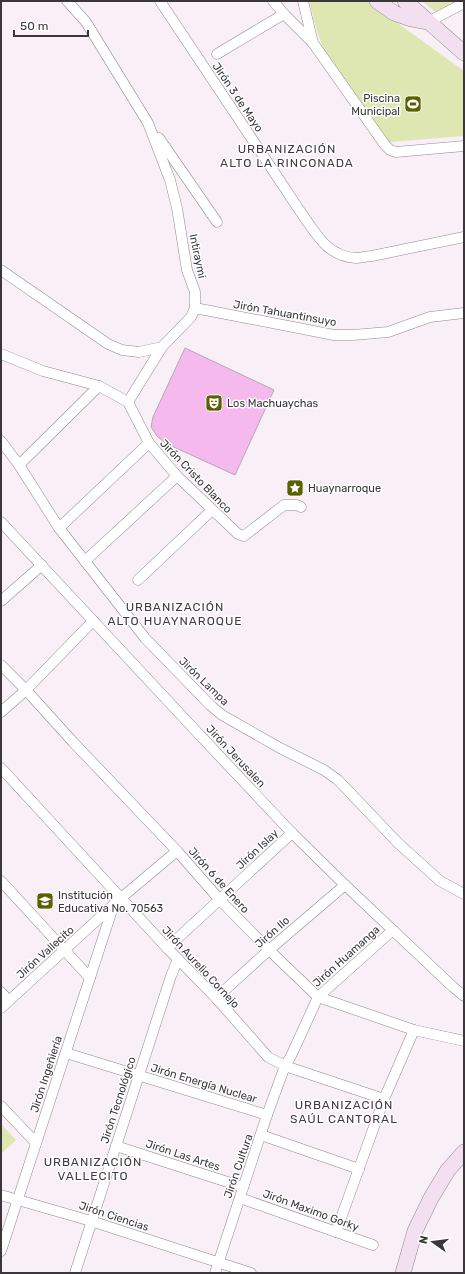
<svg xmlns="http://www.w3.org/2000/svg" width="465" height="1274" viewBox="0 0 465 1274" font-family="Rubik,sans-serif">
  <style>
    .green { fill: #dee7b1 }
    .building { fill: #f5b9ee; stroke: #b2aab1 }
    .lines { fill: none; stroke-linecap: round; stroke-linejoin: round }
    .street-casing { stroke: #918990; stroke-width: 11 }
    .secondary-casing { stroke: #918990; stroke-width: 16 }
    .street { stroke: #fff; stroke-width: 10 }
    .secondary { stroke: #f2dff0; stroke-width: 15 }
    .labels { text-anchor: middle; stroke-width: 3; stroke-linejoin: round; paint-order: stroke }
    .street-label { font-size: 11px; fill: #3a3639; stroke: #fff }
    .poi-label { font-size: 11px; fill: #3a3639; stroke: #fff; text-anchor: start }
    .neighbourhood-label { font-size: 12px; letter-spacing: 1px; fill: #40393f; stroke: #fff }
  </style>
  <rect width="100%" height="100%" fill="#f8eff7"/>
  <g class="green">
    <path d="M309 1H367L464 71V136L389 142 324 50 317 31Z"/>
    <path d="M422 1H459L437 13Z"/>
    <path d="M1 1124 16 1140 1 1154Z"/>
  </g>
  <path class="building" d="M185 348 274 390 235 475 165 443 157 436 151 427 153 417Z"/>
  <g class="lines">
    <g class="street-casing">
      <g id="street">
        <path d="M160 1 302 214C317 235 327 256 356 258 361 258 367 256 372 256L464 237"/>
        <path d="M273 1 284 14 313 43 385 145 390 150 396 152 464 146"/>
        <path d="M303 1 313 43"/>
        <path d="M428 22 464 3"/>
        <path d="M217 54 284 14"/>
        <path d="M159 138 217 222"/>
        <path d="M1 270 108 344 122 350 139 352 162 347 191 317 195 308V292L187 270 177 208 170 180 148 123 86 22 67 1"/>
        <path d="M195 308 334 335H353L388 332 430 317 464 313"/>
        <path d="M1 354 43 371 99 386 128 402 149 443 177 476 238 534 244 536 284 505H297L301 507"/>
        <path d="M128 402 162 347"/>
        <path d="M1 441 19 465 59 528 145 638 210 705 222 715 280 748 324 770 338 780 398 843 440 881 464 894"/>
        <path d="M19 465 99 386"/>
        <path d="M1 522 195 730 292 833 345 885 453 987 464 996"/>
        <path d="M59 528 149 443"/>
        <path d="M85 561 177 476"/>
        <path d="M138 580 212 510"/>
        <path d="M1 601 42 565"/>
        <path d="M1 665 26 690 73 742 177 851 220 900 269 950 318 997 414 1030 464 1041"/>
        <path d="M1 712 26 690 93 621"/>
        <path d="M1 768 167 948 178 959 216 998 268 1057 285 1066 384 1099"/>
        <path d="M1 881 90 978"/>
        <path d="M167 948 292 833"/>
        <path d="M1 992 9 1001"/>
        <path d="M216 998 269 950 345 885"/>
        <path d="M1 1008 121 898 177 851"/>
        <path d="M66 1053 267 1115"/>
        <path d="M1 1106 36 1143"/>
        <path d="M261 1135 359 1169"/>
        <path d="M116 1146 243 1187"/>
        <path d="M1 1195 91 1221 251 1273"/>
        <path d="M240 1198 373 1245"/>
        <path d="M336 1232 384 1099 414 1030"/>
        <path d="M1 1251 114 904"/>
        <path d="M75 1273 171 976 178 959"/>
        <path d="M215 1273 267 1115 285 1066 291 1056 318 997 393 930"/>
      </g>
    </g>
    <g class="secondary-casing">
      <g id="secondary">
        <path d="M377 1 394 13 411 19 427 22"/>
        <path d="M405 1 464 53"/>
        <path d="M403 1273 415 1231 431 1198 448 1170 464 1152"/>
      </g>
    </g>
    <use href="#street" class="street"/>
    <use href="#secondary" class="secondary"/>
  </g>
  <defs>
    <g id="stadium-square" transform="scale(0.9)"><rect x="-9" y="-9" width="18" height="18" rx="4" fill="#596100" stroke="#fff"/><path d="M0-5a6.5 5 0 1 0 0 10a6.5 5 0 1 0 0-10ZM-3.5-1.8h7v3.6h-7Z" fill="#fff"/></g>
    <g id="theatre-square" transform="scale(0.9)"><rect x="-9" y="-9" width="18" height="18" rx="4" fill="#596100" stroke="#fff"/><path d="M-5-5.5Q0-4 5-5.5V0Q5 5 0 6Q-5 5-5 0ZM-3.3-2.5H-1v1.5H-3.3ZM1-2.5H3.3v1.5H1ZM-2.8 1Q0 5.5 2.8 1Z" fill="#fff"/></g>
    <g id="sight-square" transform="scale(0.9)"><rect x="-9" y="-9" width="18" height="18" rx="4" fill="#596100" stroke="#fff"/><path d="M0-6L1.8-2.2L6-1.7L2.9 1.2L3.7 5.4L0 3.3L-3.7 5.4L-2.9 1.2L-6-1.7L-1.8-2.2Z" fill="#fff"/></g>
    <g id="school-square" transform="scale(0.9)"><rect x="-9" y="-9" width="18" height="18" rx="4" fill="#596100" stroke="#fff"/><path d="M0-5L7-2L0 1L-7-2ZM-4 1L0 2.5L4 1V4Q0 6-4 4Z" fill="#fff"/></g>
  </defs>
  <g fill-rule="evenodd">
    <use href="#stadium-square" x="413" y="104"/>
    <use href="#theatre-square" x="214" y="403"/>
    <use href="#sight-square" x="295" y="488"/>
    <use href="#school-square" x="45" y="901"/>
  </g>
  <g class="labels">
    <g class="street-label">
      <text transform="translate(238 97) rotate(56)" y="4">Jirón 3 de Mayo</text>
      <text transform="translate(198 256) rotate(78)" y="4">Intiraymi</text>
      <text transform="translate(285 313) rotate(10)" y="4">Jirón Tahuantinsuyo</text>
      <text transform="translate(196 476) rotate(46)" y="4">Jirón Cristo Blanco</text>
      <text transform="translate(204 681) rotate(44)" y="4">Jirón Lampa</text>
      <text transform="translate(236 756) rotate(47)" y="4">Jirón Jerusalen</text>
      <text transform="translate(257 849) rotate(-43)" y="4">Jirón Islay</text>
      <text transform="translate(219 880) rotate(48)" y="4">Jirón 6 de Enero</text>
      <text transform="translate(272 932) rotate(-41)" y="4">Jirón Ilo</text>
      <text transform="translate(45 952) rotate(-42)" y="4">Jirón Vallecito</text>
      <text transform="translate(346 956) rotate(-42)" y="4">Jirón Huamanga</text>
      <text transform="translate(201 967) rotate(47)" y="4">Jirón Aurelio Cornejo</text>
      <text transform="translate(46 1074) rotate(-72)" y="4">Jirón Ingeñiería</text>
      <text transform="translate(204 1083) rotate(17)" y="4">Jirón Energía Nuclear</text>
      <text transform="translate(118 1100) rotate(-72)" y="4">Jirón Tecnológico</text>
      <text transform="translate(183 1155) rotate(18)" y="4">Jirón Las Artes</text>
      <text transform="translate(238 1166) rotate(-71)" y="4">Jirón Cultura</text>
      <text transform="translate(311 1210) rotate(20)" y="4">Jirón Maximo Gorky</text>
      <text transform="translate(114 1216) rotate(18)" y="4">Jirón Ciencias</text>
    </g>
    <g class="poi-label">
      <text x="400" y="102" text-anchor="end">Piscina<tspan x="400" dy="13">Municipal</tspan></text>
      <text x="227" y="407">Los Machuaychas</text>
      <text x="308" y="492">Huaynarroque</text>
      <text x="58" y="899">Institución<tspan x="58" dy="13">Educativa No. 70563</tspan></text>
    </g>
    <g class="neighbourhood-label">
      <text x="287" y="153">URBANIZACIÓN<tspan x="287" dy="14">ALTO LA RINCONADA</tspan></text>
      <text x="175" y="611">URBANIZACIÓN<tspan x="175" dy="14">ALTO HUAYNAROQUE</tspan></text>
      <text x="344" y="1109">URBANIZACIÓN<tspan x="344" dy="14">SAÚL CANTORAL</tspan></text>
      <text x="93" y="1166">URBANIZACIÓN<tspan x="93" dy="14">VALLECITO</tspan></text>
    </g>
  </g>
  <rect width="465" height="1274" fill="none" stroke="#3a3639" stroke-width="4"/>
  <g transform="translate(433 1242) rotate(284)" stroke="#ffffff" stroke-width="3" paint-order="stroke">
  <path d="M0-3L7 15L0 10L-7 15Z" fill="#3a3639"/>
  <text y="-6" font-size="11" font-weight="bold" text-anchor="middle" fill="#3a3639">N</text>
  </g>
  <path d="M14 30v6h74v-6" fill="none" stroke="#3a3639" stroke-width="2"/>
  <text x="20" y="30" font-size="12" fill="#3a3639" stroke="#ffffff" stroke-width="3" paint-order="stroke">50 m</text>
</svg>
